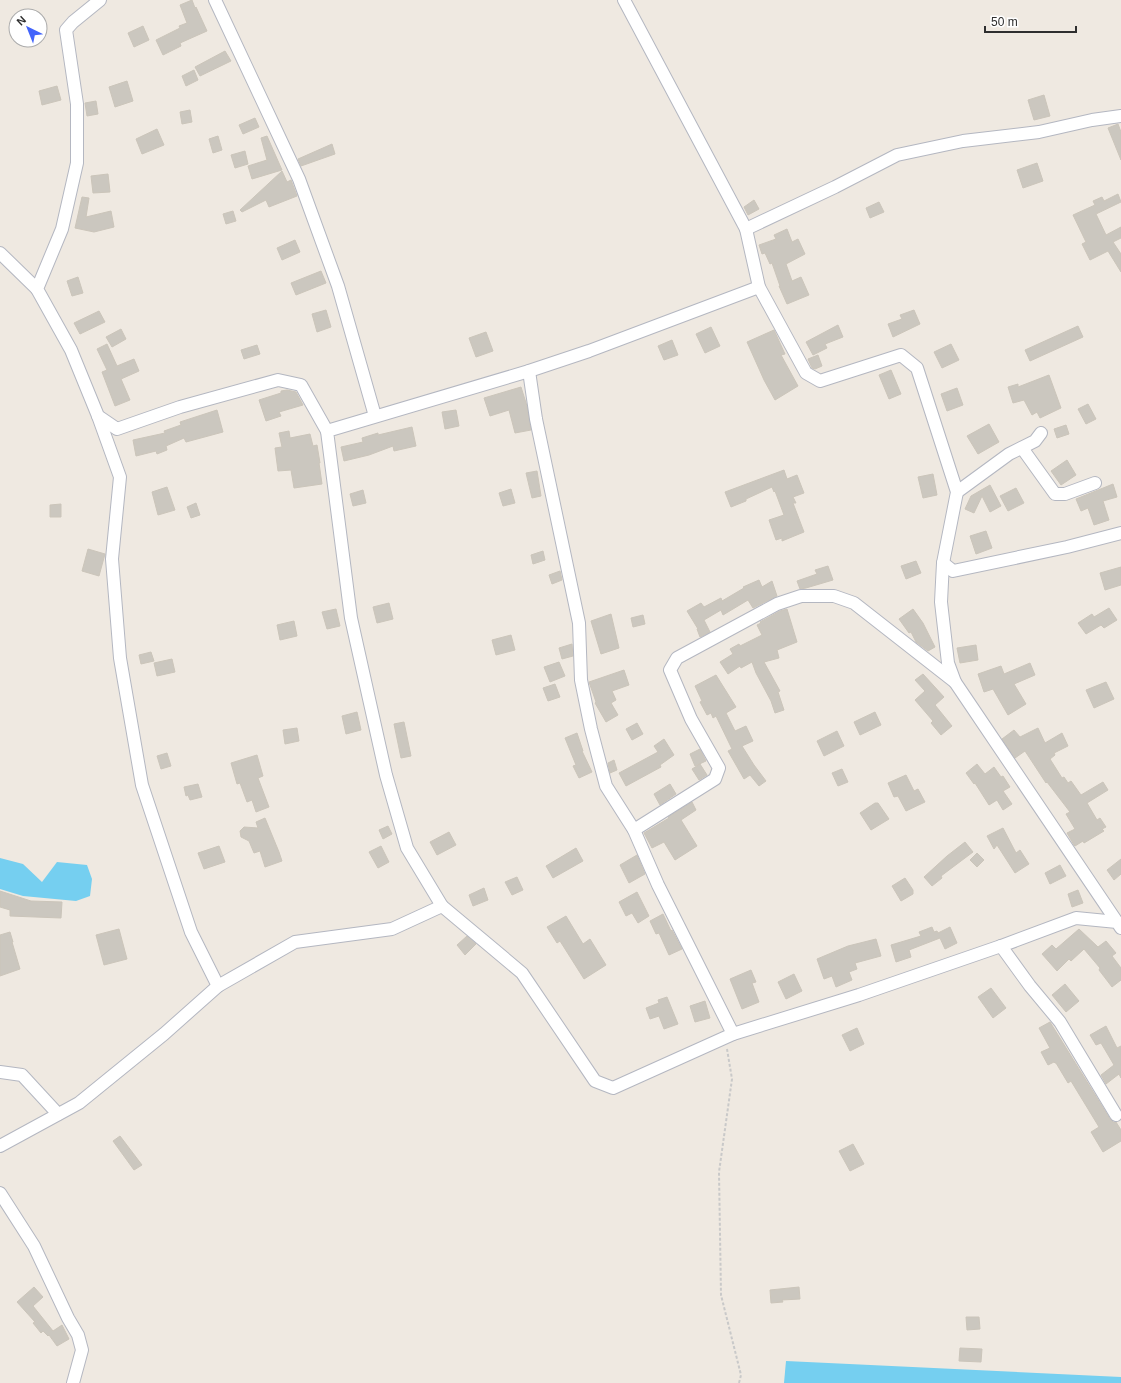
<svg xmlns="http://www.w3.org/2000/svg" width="1121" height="1383" viewBox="0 0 1121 1383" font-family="Arial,sans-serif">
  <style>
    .water { fill: #75cff0 }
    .building { fill: #cbc7bf; stroke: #cbc5ba }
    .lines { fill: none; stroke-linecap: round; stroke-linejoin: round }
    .minor-casing { stroke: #b4b7c1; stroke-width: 14 }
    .path { stroke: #c9c9c9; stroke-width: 2; stroke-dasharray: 3 2; stroke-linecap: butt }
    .minor { stroke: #fff; stroke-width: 12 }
  </style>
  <rect width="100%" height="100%" fill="#efe9e1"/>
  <g class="water">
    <path d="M0 858 23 864 42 882 57 862 87 865 92 879 90 896 76 901 23 896 0 889Z"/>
    <path d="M786 1361 1121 1377V1383H784Z"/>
  </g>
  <g class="building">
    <path d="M192 0 195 8 196 7 207 31 180 43 181 46 163 55 156 40 180 28 179 26 187 23 180 5Z"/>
    <path d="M143 26 149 40 134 47 128 33Z"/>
    <path d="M225 51 231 61 200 76 195 67Z"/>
    <path d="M194 70 198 80 186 86 182 76Z"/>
    <path d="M127 81 133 101 115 107 109 87Z"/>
    <path d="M57 86 61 100 42 105 39 91Z"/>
    <path d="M1044 95 1050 116 1034 120 1028 100Z"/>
    <path d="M96 101 98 114 87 116 85 103Z"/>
    <path d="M190 110 192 122 182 124 180 112Z"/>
    <path d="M255 118 259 127 243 134 239 125Z"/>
    <path d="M1118 124 1121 132V160L1108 128Z"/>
    <path d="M157 129 164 145 142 154 136 139Z"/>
    <path d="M218 136 222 150 213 153 209 139Z"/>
    <path d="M267 136 282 170 252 179 248 166 267 160 261 138Z"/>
    <path d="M332 144 335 154 301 166 298 159Z"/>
    <path d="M245 151 248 164 235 168 231 155Z"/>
    <path d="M1037 163 1043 181 1023 188 1017 170Z"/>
    <path d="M282 171 287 182 291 180 297 196 269 207 266 200 242 212 240 210Z"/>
    <path d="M108 174 110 192 93 193 91 176Z"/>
    <path d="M1118 194 1121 202 1096 214 1106 235 1121 227V238L1113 242 1121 254V272L1108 251 1090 260 1082 244 1086 242 1073 215 1095 205 1093 201 1102 197 1104 201Z"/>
    <path d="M82 197 89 198 86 217 111 211 114 227 94 232 75 228Z"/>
    <path d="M754 200 759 209 748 215 744 207Z"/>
    <path d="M879 202 884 212 870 218 866 208Z"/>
    <path d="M233 211 236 221 226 224 223 214Z"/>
    <path d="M787 229 792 242 798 239 805 254 786 264 792 281 801 277 809 295 787 304 779 286H780L772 263 770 264 765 253 762 254 759 245 776 239 774 235Z"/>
    <path d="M295 240 300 252 282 260 277 248Z"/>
    <path d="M321 271 326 283 296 295 291 283Z"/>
    <path d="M78 277 83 293 72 296 67 281Z"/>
    <path d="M326 310 331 327 317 332 312 314Z"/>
    <path d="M914 310 920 324 893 337 888 324 902 319 900 315Z"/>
    <path d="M99 311 105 322 80 334 74 323Z"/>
    <path d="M838 325 843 337 825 344 827 348 813 355 806 342Z"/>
    <path d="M1078 326 1083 337 1030 361 1025 350Z"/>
    <path d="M711 327 720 346 705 353 696 334Z"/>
    <path d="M121 329 126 339 112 347 106 337Z"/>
    <path d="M774 330 785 354 781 355 798 386 775 400 764 380 747 342Z"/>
    <path d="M486 332 493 351 476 357 469 338Z"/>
    <path d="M672 340 678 355 664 360 658 346Z"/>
    <path d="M107 344 117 366 134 359 139 371 121 379 130 400 115 406 102 372 107 370 97 349Z"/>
    <path d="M951 344 959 360 942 368 934 352Z"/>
    <path d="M257 345 260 354 244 359 241 350Z"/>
    <path d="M818 355 822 366 815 369 812 368 808 359Z"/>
    <path d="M891 370 901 394 889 399 879 375Z"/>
    <path d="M1049 375 1061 408 1040 418 1037 412 1032 415 1024 400 1013 403 1008 387 1018 384V387Z"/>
    <path d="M521 387 527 406 531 430 515 433 509 410 490 416 484 398Z"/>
    <path d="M957 388 963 405 947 411 941 394Z"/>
    <path d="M287 390 296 392 303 405 279 412 281 416 266 421 259 400 281 393V391Z"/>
    <path d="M1088 404 1096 419 1086 424 1078 409Z"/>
    <path d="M217 410 223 432 186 442 184 438 166 446 167 450 157 454 156 451 136 456 133 440 165 433 164 431 181 425 180 422Z"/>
    <path d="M456 410 459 426 445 429 442 412Z"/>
    <path d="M989 424 999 442 978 454 967 436Z"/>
    <path d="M1066 425 1069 434 1057 438 1054 429Z"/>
    <path d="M412 427 416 446 394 451 393 446 369 455 344 461 341 447 363 442 362 438 378 433V435Z"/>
    <path d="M289 431 290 438 310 434 313 446 317 445 320 463H319L322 484 294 488 291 470 278 471 275 448 282 447 279 433Z"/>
    <path d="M1067 460 1076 475 1061 485 1051 471Z"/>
    <path d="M784 470 787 479 797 475 804 493 793 497 796 503H793L804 532 782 541V538L776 540 769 520 784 515 775 491 774 492 772 487 746 499V501L731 507 725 492Z"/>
    <path d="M537 471 541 496 532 498 526 473Z"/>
    <path d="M933 474 937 495 923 498 918 477Z"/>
    <path d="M1113 484 1117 497 1103 501 1109 520 1094 525 1088 508 1081 511 1076 499Z"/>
    <path d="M990 485 1001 506 990 512 982 496 974 513 965 509 971 496Z"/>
    <path d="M167 487 175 510 158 515 152 492Z"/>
    <path d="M1016 488 1024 503 1008 511 1000 496Z"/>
    <path d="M511 489 515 503 503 506 499 493Z"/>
    <path d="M363 490 366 503 353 506 350 494Z"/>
    <path d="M196 503 200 515 191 518 187 507Z"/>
    <path d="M61 504V517H50V505Z"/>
    <path d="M986 531 992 548 976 554 970 536Z"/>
    <path d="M88 549 105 554 99 576 82 571Z"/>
    <path d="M543 551 545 560 533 564 531 555Z"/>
    <path d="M916 561 921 573 906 579 901 566Z"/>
    <path d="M828 566 833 580 806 588 800 589 797 581 817 574 815 570Z"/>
    <path d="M1121 567V585L1105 590 1100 573Z"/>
    <path d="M560 571 562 580 552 584 549 575Z"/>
    <path d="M759 580 762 587 772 581 777 596 753 608 748 600 723 615 721 610 704 620 710 632 700 637 697 629H698L687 611 701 603 704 607 721 598 722 601 744 588 743 587Z"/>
    <path d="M389 603 393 619 377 623 373 607Z"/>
    <path d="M1109 608 1117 620 1104 628 1101 625 1086 634 1078 623 1092 614 1094 617Z"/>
    <path d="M336 609 340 626 327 629 322 612Z"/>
    <path d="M787 609 797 642 777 650 779 658 764 662 780 691 778 692 784 710 775 713 771 701 756 673 752 662 741 668 740 666 728 674 720 662 733 654 730 649 739 644 740 646 762 635 757 625 761 623 760 622 780 611Z"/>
    <path d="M913 609 923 623 935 647 928 651 916 642 911 632 909 633 899 619Z"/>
    <path d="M611 614 619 648 601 654 591 621Z"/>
    <path d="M643 615 645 624 633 627 631 618Z"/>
    <path d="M294 621 297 636 280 640 277 625Z"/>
    <path d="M511 635 515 650 496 655 492 640Z"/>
    <path d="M572 644 573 656 562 659 559 648Z"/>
    <path d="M976 645 978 660 960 663 957 648Z"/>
    <path d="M151 652 154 661 141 664 139 655Z"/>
    <path d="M172 659 175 672 157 676 154 663Z"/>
    <path d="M559 662 565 676 550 682 544 667Z"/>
    <path d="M1030 663 1035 675 1014 684 1026 704 1008 715 993 689 984 692 978 674 1001 666 1004 674Z"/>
    <path d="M624 670 629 685 612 691 616 700 611 703 618 715 606 722 595 703 596 702 589 682Z"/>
    <path d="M923 674 944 697 935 705 952 726 941 735 931 723 933 721 915 700 925 691 915 680Z"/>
    <path d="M716 675 736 707 726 713 735 731 746 726 753 741 742 746 754 765 766 781 759 786 750 775 744 779 728 751 732 749 716 716 713 718 711 713 707 715 700 702 702 701 695 686Z"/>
    <path d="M1106 682 1114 699 1094 708 1086 690Z"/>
    <path d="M555 684 560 697 548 701 543 688Z"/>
    <path d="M357 712 361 730 346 734 342 716Z"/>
    <path d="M875 712 881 725 860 735 854 722Z"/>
    <path d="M404 722 411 756 401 758 394 724Z"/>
    <path d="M637 723 643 734 632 740 626 729Z"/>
    <path d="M297 728 299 741 285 744 283 730Z"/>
    <path d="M1038 728 1045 743 1062 733 1068 746 1054 753 1055 755 1050 759 1062 778 1064 777 1068 783 1071 781 1081 795 1103 782 1108 790 1087 803 1097 820 1100 818 1106 827 1102 829 1104 831 1084 843 1083 841 1075 846 1074 845 1067 833 1075 829 1066 814 1070 812 1047 782 1046 783 1025 751 1015 758 1002 739 1014 730 1020 737Z"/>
    <path d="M837 731 844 746 824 756 817 741Z"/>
    <path d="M577 733 583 751H582L592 772 579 778 573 766 576 765 565 738Z"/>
    <path d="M664 739 674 755 660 765 661 767 626 786 619 773 658 752 654 746Z"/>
    <path d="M700 749 706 761 695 766 690 754Z"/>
    <path d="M167 753 171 766 161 769 157 756Z"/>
    <path d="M257 755 263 776 258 778 269 807 256 812 252 800 247 802 240 783 237 784 231 763Z"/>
    <path d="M614 760 617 770 610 773 608 763Z"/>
    <path d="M700 764 707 775 699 780 692 769Z"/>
    <path d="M977 764 985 774 994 767 1001 777 1003 776 1010 787 1003 791 1012 804 1003 810 997 800 989 805 975 783 974 784 966 773Z"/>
    <path d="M842 769 848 782 838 786 832 773Z"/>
    <path d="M906 775 914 791 918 789 925 802 906 811 898 796 894 797 888 783Z"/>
    <path d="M198 784 202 797 190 800 188 795 186 796 184 787Z"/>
    <path d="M670 784 676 794 660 805 654 794Z"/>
    <path d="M692 802 696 810 681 820 697 846 675 860 664 842 652 848 644 833 669 818 668 817Z"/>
    <path d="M875 803H878L889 819 871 830 860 813Z"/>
    <path d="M265 818 279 852 282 861 265 867 260 851 254 853 249 841 241 837 240 831 244 827 258 828 256 822Z"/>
    <path d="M388 826 392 834 383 839 379 830Z"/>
    <path d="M1003 828 1016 853 1020 850 1029 864 1015 873 997 845 994 849 987 836Z"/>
    <path d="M449 832 456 845 437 855 430 842Z"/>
    <path d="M965 842 973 852 941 876 942 878 932 886 924 877 947 856Z"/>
    <path d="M219 846 225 862 204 869 198 853Z"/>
    <path d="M381 846 389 862 378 868 369 852Z"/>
    <path d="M576 848 583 861 553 878 546 866Z"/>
    <path d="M977 853 984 860 977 867 970 860Z"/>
    <path d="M637 855 645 874 629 883 620 865Z"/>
    <path d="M1121 859V874L1114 880 1107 870Z"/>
    <path d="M1060 865 1066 876 1050 884 1045 873Z"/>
    <path d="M517 877 523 890 512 895 505 882Z"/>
    <path d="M905 878 913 890V894L901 901 892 886Z"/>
    <path d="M484 888 488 900 473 906 469 895Z"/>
    <path d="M1078 890 1083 903 1072 907 1068 894Z"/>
    <path d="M0 891 31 901 62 902 61 918 10 916V910L0 907Z"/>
    <path d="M637 892 649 916 638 923 632 913 626 916 619 902Z"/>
    <path d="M663 914 671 931 672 930 682 949 669 955 659 933 656 934 650 921Z"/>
    <path d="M566 916 583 944 590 939 606 965 584 979 560 941 557 943 547 927Z"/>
    <path d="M932 927 934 932 937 931 938 933 950 927 957 943 945 949 940 938 909 950 911 957 896 962 891 945 921 936 919 932Z"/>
    <path d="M119 929 127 959 104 965 96 935Z"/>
    <path d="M1079 929 1098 947 1106 941 1116 953 1112 956 1121 968V980L1112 987 1099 970 1100 968 1084 949 1071 961 1069 959 1057 971 1042 954 1052 945 1056 949Z"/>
    <path d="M10 932 13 942H12L20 969 0 976V935Z"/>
    <path d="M467 936 476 944 465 955 457 945Z"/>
    <path d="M876 939 881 956 855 963 857 969 849 972 852 980 836 987 832 976 824 979 817 959 848 946Z"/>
    <path d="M751 970 756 982 752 983 759 1002 742 1009 730 979Z"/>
    <path d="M794 974 802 991 786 999 778 982Z"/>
    <path d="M1065 984 1079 1001 1066 1012 1052 995Z"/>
    <path d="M991 988 1006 1008 993 1018 978 997Z"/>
    <path d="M667 997 678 1024 664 1029 659 1016 650 1019 646 1008 659 1003 658 1000Z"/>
    <path d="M705 1001 710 1018 695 1022 690 1006Z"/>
    <path d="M1050 1022 1110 1119 1113 1122H1116L1121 1130V1141L1103 1152 1091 1132 1099 1127 1071 1081 1068 1083 1056 1063H1055L1054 1062 1048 1065 1041 1052 1050 1048 1039 1028Z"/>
    <path d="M1106 1026 1117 1048 1121 1046V1078L1119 1074 1106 1084 1101 1075 1114 1065 1101 1043 1096 1045 1090 1035Z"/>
    <path d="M857 1028 864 1044 850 1051 842 1035Z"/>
    <path d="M120 1136 142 1165 134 1170 113 1141Z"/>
    <path d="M853 1144 864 1164 850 1171 839 1151Z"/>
    <path d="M34 1287 43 1297 33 1306 53 1331 62 1325 69 1339 57 1346 49 1335 48 1336 43 1331 41 1333 33 1323 35 1322 17 1302Z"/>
    <path d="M799 1287 800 1299 782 1300 783 1302 771 1303 770 1290Z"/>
    <path d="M966 1317H979L980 1329 967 1330Z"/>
    <path d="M960 1348 982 1349 981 1362 959 1361Z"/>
  </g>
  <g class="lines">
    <g class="minor-casing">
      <g id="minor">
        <path d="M100 0 73 22 66 30 77 104V163L62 229 37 289 71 350 98 416 117 429 180 407 278 380 301 385 327 431"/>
        <path d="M215 0 299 179 338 286 375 416"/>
        <path d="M624 0 746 229"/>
        <path d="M0 253 37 289"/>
        <path d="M529 371 536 419 579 623 581 680 591 729 606 786 634 830 658 885 733 1034"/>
        <path d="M98 416 120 477 112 559 120 658 142 785 191 932 218 986"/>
        <path d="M1022 448 1055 494H1065L1095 483"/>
        <path d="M957 492 1009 454 1035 441 1041 433"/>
        <path d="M943 563 953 571 1067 547 1121 533"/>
        <path d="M634 830 715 779 719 768 691 719 670 670 677 658 777 604 801 596H834L854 603 955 682"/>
        <path d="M442 906 407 848 386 775 351 618 327 431 529 371 589 351 759 287"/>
        <path d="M1117 922 955 682 948 663 941 602 942 582 943 563 957 492 917 368 901 355 820 381 806 373 759 287 746 229 835 187 897 155 963 141 1039 132 1092 120 1121 116"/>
        <path d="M1001 946 1030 986 1060 1022 1116 1115"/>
        <path d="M0 1072 22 1075 58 1114"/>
        <path d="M0 1146 79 1103 164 1034 218 986 295 942 392 929 442 906 522 973 595 1081 613 1088 733 1034 859 995 1001 946 1076 918 1117 922 1121 928"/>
        <path d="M0 1193 34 1246 68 1318 78 1335 82 1350 73 1383"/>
      </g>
    </g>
    <path class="path" d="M727 1049 732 1079 719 1172 721 1295 741 1375 739 1383"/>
    <use href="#minor" class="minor"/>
  </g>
  <g transform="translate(28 28) rotate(317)"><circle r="19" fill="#ffffff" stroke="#ababab"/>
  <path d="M0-3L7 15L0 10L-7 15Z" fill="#4264fb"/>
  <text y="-6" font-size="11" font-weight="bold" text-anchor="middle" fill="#2e2e2e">N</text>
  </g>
  <path d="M985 26v6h91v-6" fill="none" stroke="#2e2e2e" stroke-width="2"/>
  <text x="991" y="26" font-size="12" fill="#2e2e2e" stroke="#ffffff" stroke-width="3" paint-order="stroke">50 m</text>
</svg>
